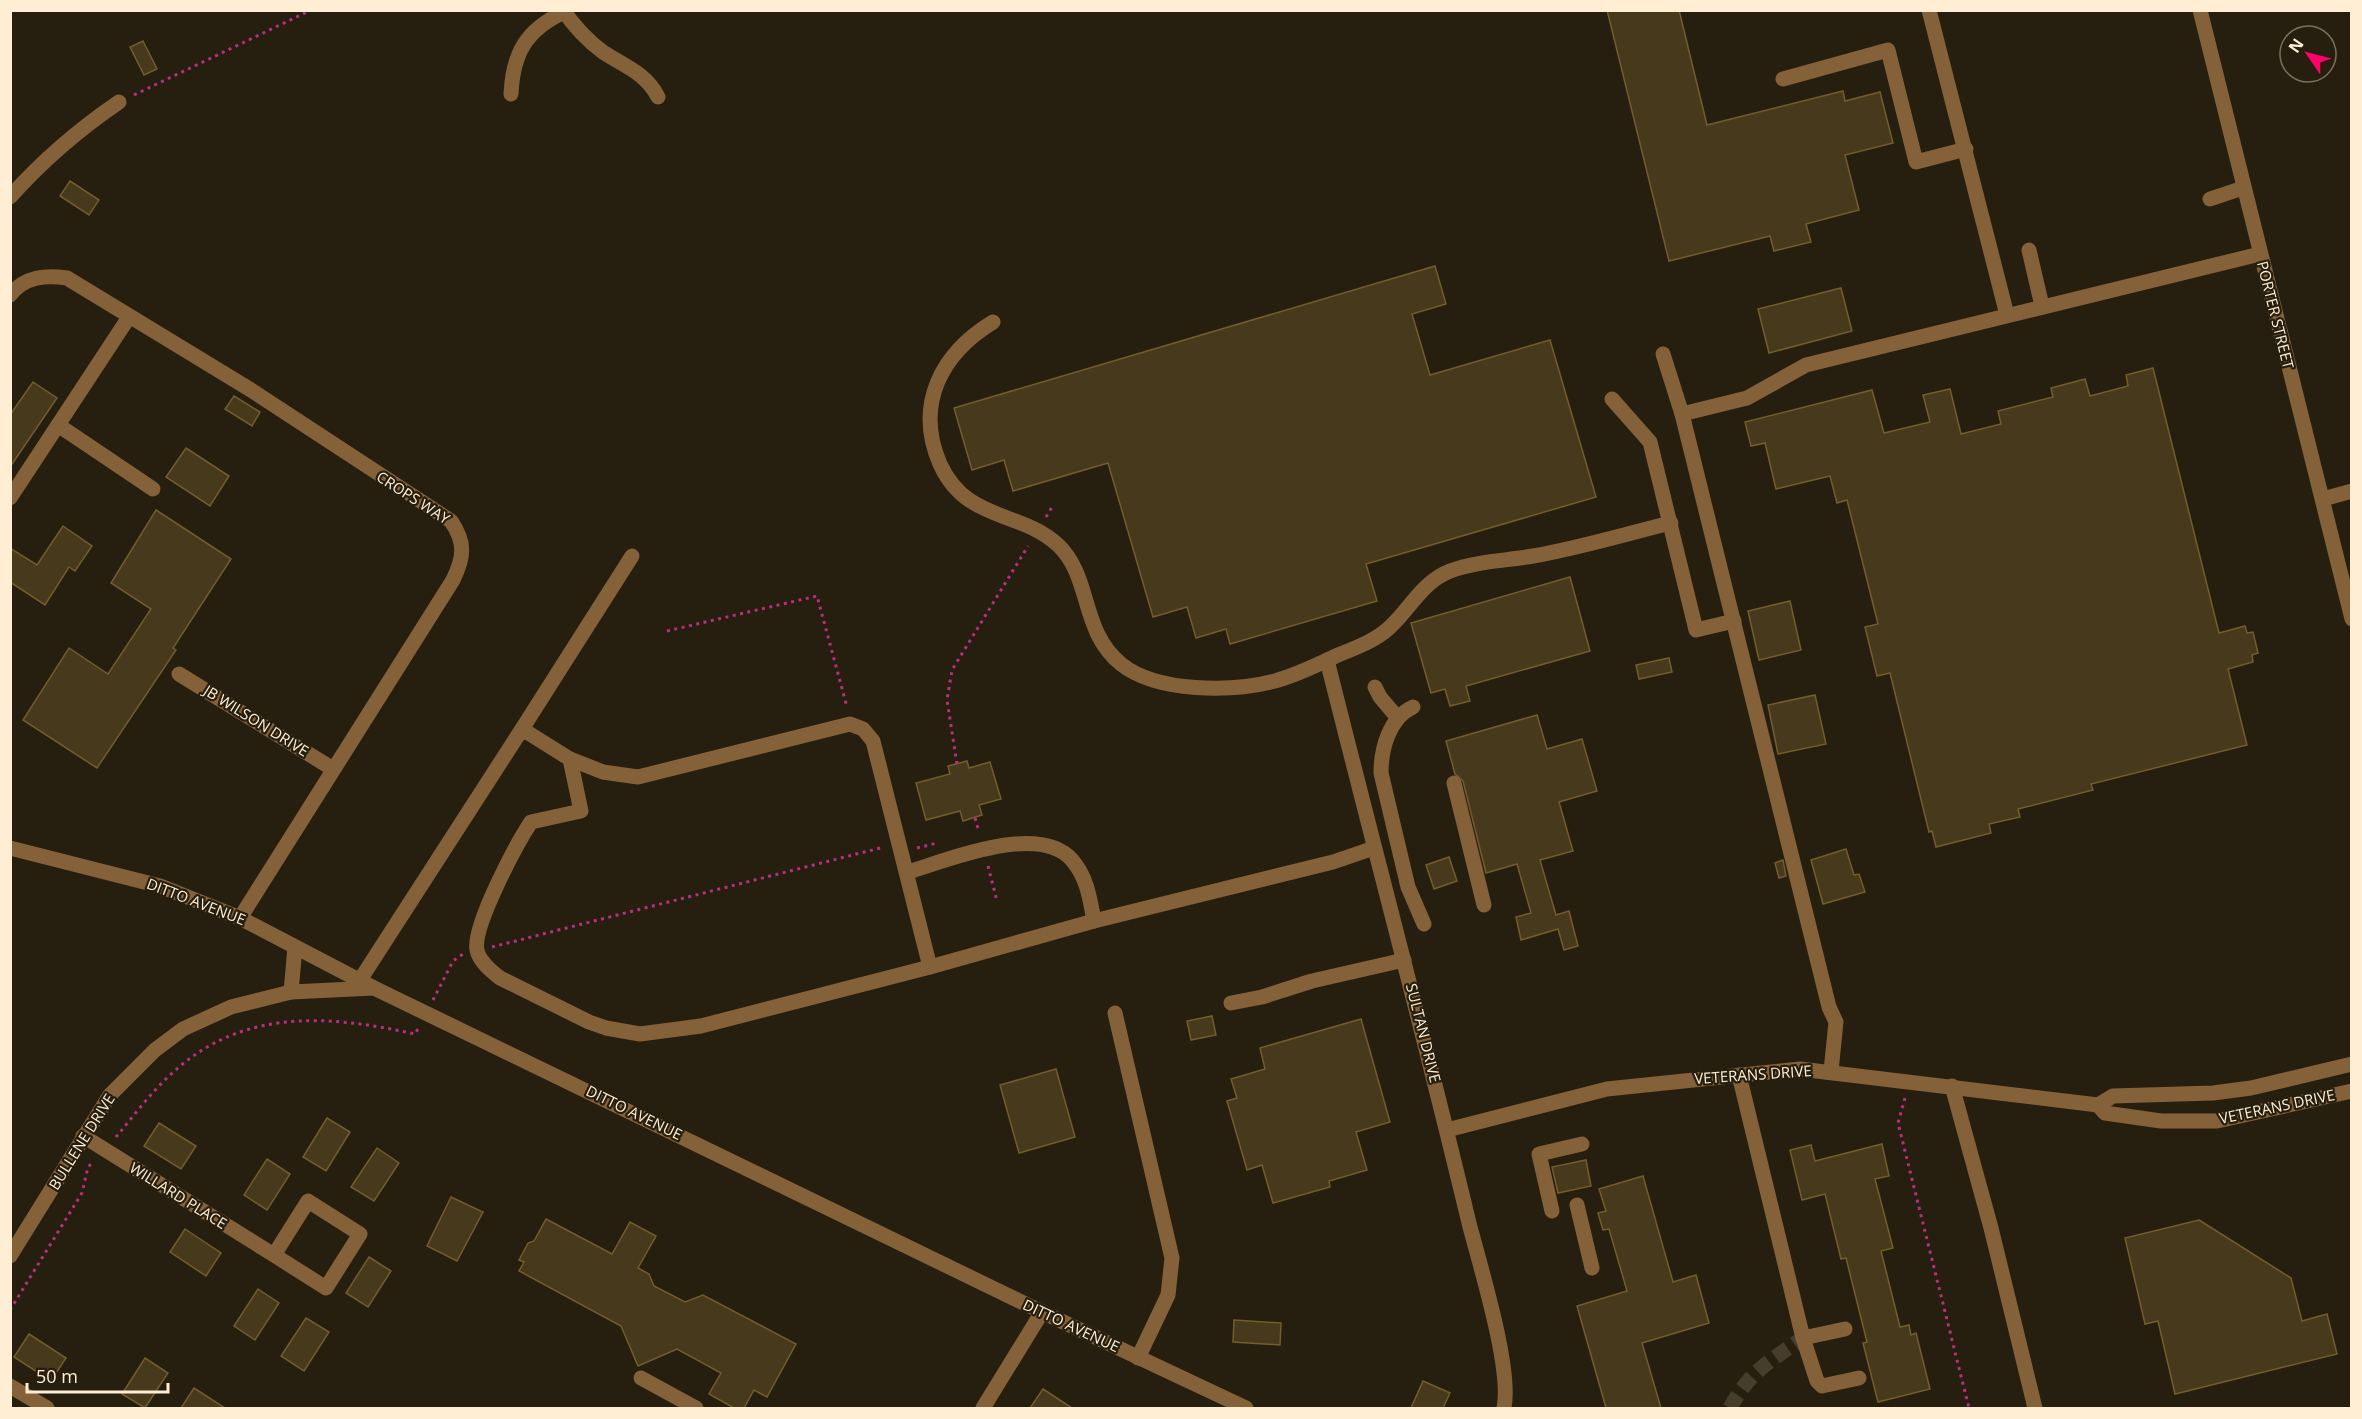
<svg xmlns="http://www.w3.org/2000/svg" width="2362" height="1419" viewBox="0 0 2362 1419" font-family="'Open Sans',sans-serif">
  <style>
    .building { fill: #47391b; stroke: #735d2d; stroke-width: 1.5 }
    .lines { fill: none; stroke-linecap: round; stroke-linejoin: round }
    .minor-tunnel { stroke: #473d2d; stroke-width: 15; stroke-dasharray: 15 8; stroke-linecap: butt }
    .path { stroke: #b82f7d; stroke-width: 3; stroke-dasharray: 3 4.5; stroke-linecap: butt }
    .minor { stroke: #85613a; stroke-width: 15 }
    .labels { text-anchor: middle; stroke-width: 4.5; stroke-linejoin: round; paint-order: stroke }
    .street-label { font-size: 15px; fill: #ffeed4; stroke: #261e0f }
  </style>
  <rect width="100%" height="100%" fill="#261e0f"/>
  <g class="building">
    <path d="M1607 10H1679L1707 125 1843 91 1845 101 1880 92 1893 143 1845 155 1859 210 1806 224 1811 242 1774 251 1770 236 1669 261Z"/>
    <path d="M143 41 157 69 144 75 130 47Z"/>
    <path d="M70 181 99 200 89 215 60 196Z"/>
    <path d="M1435 266 1446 304 1412 314 1430 375 1550 340 1596 497 1366 564 1377 601 1230 644 1226 629 1196 638 1187 607 1153 617 1108 463 1013 491 1004 460 972 470 954 408Z"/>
    <path d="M1841 288 1852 331 1769 353 1758 309Z"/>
    <path d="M2153 368 2219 633 2245 626 2247 633 2253 632 2258 653 2252 655 2253 662 2228 669 2247 745 2091 784 2093 790 2018 809 2020 817 1989 824 1991 833 1936 847 1932 831 1929 832 1890 673 1877 676 1865 627 1878 624 1847 500 1837 503 1830 476 1776 489 1765 443 1751 446 1745 422 1872 390 1884 433 1930 422 1923 395 1950 389 1961 434 2001 424 1998 411 2053 397 2051 388 2085 379 2090 396 2128 386 2126 375Z"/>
    <path d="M33 382 57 398 10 467V415Z"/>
    <path d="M234 396 260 412 252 426 225 409Z"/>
    <path d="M186 448 229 476 210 506 166 477Z"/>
    <path d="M156 510 231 559 173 648 176 650 97 768 23 720 69 648 108 674 151 609 111 583Z"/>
    <path d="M63 526 92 546 75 571 69 567 45 605 10 582V548L37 565Z"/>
    <path d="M1570 577 1590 651 1466 686 1470 701 1450 706 1445 689 1431 693 1411 623Z"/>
    <path d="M1790 601 1801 650 1759 660 1748 611Z"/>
    <path d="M1669 658 1672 672 1639 679 1636 665Z"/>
    <path d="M1815 695 1826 744 1778 754 1768 705Z"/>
    <path d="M1537 715 1547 749 1582 739 1597 791 1559 802 1573 851 1540 860 1556 915 1569 911 1578 946 1564 950 1558 929 1521 940 1516 917 1531 913 1517 864 1486 873 1463 781 1455 774 1446 741Z"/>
    <path d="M967 761 969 768 990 762 1001 799 979 805 982 815 963 821 960 811 926 820 916 783 950 774 948 766Z"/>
    <path d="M1846 849 1854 875 1859 874 1865 892 1823 904 1811 860Z"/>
    <path d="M1449 857 1457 881 1434 889 1426 865Z"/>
    <path d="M1783 860 1786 876 1779 878 1775 863Z"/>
    <path d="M1212 1016 1216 1035 1191 1040 1187 1021Z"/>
    <path d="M1361 1019 1390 1122 1356 1132 1367 1170 1329 1181 1330 1187 1273 1203 1262 1165 1247 1170 1227 1101 1237 1098 1231 1079 1265 1069 1260 1048Z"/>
    <path d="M1056 1069 1075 1137 1019 1153 1000 1085Z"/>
    <path d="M327 1118 350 1132 326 1171 303 1157Z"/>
    <path d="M159 1123 196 1146 181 1169 144 1146Z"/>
    <path d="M1882 1144 1889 1176 1875 1179 1893 1248 1881 1251 1900 1327 1909 1325 1911 1335 1916 1333 1930 1389 1878 1402 1863 1343 1867 1342 1846 1258 1841 1259 1825 1194 1802 1200 1790 1150 1811 1145 1815 1161Z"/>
    <path d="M377 1148 399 1163 374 1201 351 1187Z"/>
    <path d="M267 1159 290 1174 267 1210 244 1195Z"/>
    <path d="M1586 1160 1591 1186 1558 1193 1552 1167Z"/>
    <path d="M1643 1176 1673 1282 1696 1275 1709 1323 1642 1343 1661 1408H1606L1577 1306 1627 1291 1609 1229 1603 1230 1598 1213 1606 1211 1599 1189Z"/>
    <path d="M451 1197 483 1212 457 1261 427 1246Z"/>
    <path d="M546 1219 612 1254 630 1222 656 1236 638 1268 649 1274 654 1286 685 1302 703 1295 796 1344 767 1397 754 1390 744 1408H734L709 1394 721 1373 677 1349 638 1366 621 1326 519 1271 524 1262 519 1260 528 1243 534 1241Z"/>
    <path d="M2199 1220 2291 1278 2302 1321 2327 1314 2337 1354 2175 1394 2158 1321 2145 1324 2125 1238Z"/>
    <path d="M185 1229 221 1253 206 1276 170 1252Z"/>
    <path d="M369 1257 391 1271 368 1307 346 1293Z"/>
    <path d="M258 1289 279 1303 255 1340 234 1326Z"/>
    <path d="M306 1318 329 1332 304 1371 281 1356Z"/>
    <path d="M1234 1320 1281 1323 1280 1345 1233 1342Z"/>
    <path d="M29 1334 66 1358 51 1381 14 1357Z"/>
    <path d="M145 1358 168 1373 145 1408 122 1394Z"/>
    <path d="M1423 1381 1450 1393 1443 1408H1411Z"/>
    <path d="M194 1388 225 1408H181Z"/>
    <path d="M1043 1389 1072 1408H1030Z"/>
  </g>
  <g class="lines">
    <path class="minor-tunnel" d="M1730 1408C1749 1372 1770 1361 1803 1338"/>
    <g class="path">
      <path d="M134 95 311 10"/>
      <path d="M1046 517 1052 507"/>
      <path d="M667 631 817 596 847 707"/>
      <path d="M957 764 947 700 952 670 1028 546"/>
      <path d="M975 818 979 832"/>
      <path d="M917 848 937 843"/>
      <path d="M988 866 997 901"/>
      <path d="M492 947 884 847"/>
      <path d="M433 1000 453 961 463 954"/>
      <path d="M1905 1098 1898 1123 1969 1408"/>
      <path d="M116 1137C132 1118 148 1096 167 1078 238 1008 325 1014 415 1034L419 1027"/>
      <path d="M10 1310 82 1193 88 1167 93 1162"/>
    </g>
    <g class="minor">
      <path d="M563 10C574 26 588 41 603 52 624 66 646 73 658 97"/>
      <path d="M1929 10 2007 315"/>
      <path d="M2200 10 2352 619"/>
      <path d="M1783 79 1888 50 1916 162 1966 149"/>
      <path d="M511 94C513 53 526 30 564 12"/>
      <path d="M10 197C43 160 78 130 119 102"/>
      <path d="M2210 199 2243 188"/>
      <path d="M2029 250 2042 306"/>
      <path d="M10 295C25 276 46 275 67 278L251 390 451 521C466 543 464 557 453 580L240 918"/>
      <path d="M993 322C942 353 914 404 940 464 966 522 1020 510 1058 545 1092 577 1080 631 1121 664 1157 693 1233 692 1275 681 1297 675 1317 665 1338 655 1355 648 1375 641 1389 628 1410 609 1422 582 1450 571 1477 561 1505 561 1533 556 1579 548 1625 534 1671 523"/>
      <path d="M1663 354 1682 414"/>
      <path d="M1612 399 1650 442 1696 630 1734 621"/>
      <path d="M58 425 153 489"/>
      <path d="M10 498 129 317"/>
      <path d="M2323 499 2352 491"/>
      <path d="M1327 660C1374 848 1424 1035 1469 1223 1480 1266 1512 1368 1504 1408"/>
      <path d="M179 674 333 769"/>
      <path d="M1375 687 1380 697 1397 717"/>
      <path d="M1413 707C1389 718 1381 749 1381 773L1408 887 1424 924"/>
      <path d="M522 729 632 556"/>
      <path d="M570 759 603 772 638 777 850 724 863 729 873 741 930 967"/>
      <path d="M1454 783 1484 905"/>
      <path d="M10 848 160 886 240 918 374 988 1042 1312 1246 1408"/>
      <path d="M908 872C948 860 1039 822 1072 860 1087 877 1090 899 1094 921"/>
      <path d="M360 980 522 729 570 759 581 811 531 822C517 843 472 927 477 950 479 961 491 971 500 978L589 1022 606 1028 640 1034 701 1026 930 967 1094 921 1333 862 1374 848"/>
      <path d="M291 992 295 947"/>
      <path d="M1231 1003 1262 997 1312 981 1404 960"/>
      <path d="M1115 1013 1172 1258 1168 1295 1138 1358"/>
      <path d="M1831 1071 1836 1022 1829 1007 1682 414 1747 398 1806 365 2260 254"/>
      <path d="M1739 1075 1803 1338 1817 1381 1822 1386 1859 1378"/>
      <path d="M1952 1086 1991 1228 2035 1408"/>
      <path d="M2098 1105 2105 1113 2161 1121H2217L2352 1091"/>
      <path d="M1447 1130 1607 1089 1800 1069 2098 1105 2113 1096 2213 1093 2251 1088 2352 1064"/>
      <path d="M83 1136 274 1255"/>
      <path d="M308 1201 360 1234 326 1288 274 1255Z"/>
      <path d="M1577 1205 1592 1268"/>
      <path d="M1552 1211 1539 1154 1582 1144"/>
      <path d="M10 1256 110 1095 155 1050 183 1029 231 1007 291 992 374 988"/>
      <path d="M1803 1338 1845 1329"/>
      <path d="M641 1378 696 1408"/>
      <path d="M10 1386 47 1408"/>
      <path d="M983 1408 1042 1312"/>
    </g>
  </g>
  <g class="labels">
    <g class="street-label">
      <text transform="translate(2275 315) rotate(76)" y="5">PORTER STREET</text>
      <text transform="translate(413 498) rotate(33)" y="5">CROPS WAY</text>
      <text transform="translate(256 721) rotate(32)" y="5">JB WILSON DRIVE</text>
      <text transform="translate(196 902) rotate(21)" y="5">DITTO AVENUE</text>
      <text transform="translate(1423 1033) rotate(76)" y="5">SULTAN DRIVE</text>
      <text transform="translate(1753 1075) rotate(-4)" y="5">VETERANS DRIVE</text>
      <text transform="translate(2277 1107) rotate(-12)" y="5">VETERANS DRIVE</text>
      <text transform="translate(634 1113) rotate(26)" y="5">DITTO AVENUE</text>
      <text transform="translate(82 1142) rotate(-58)" y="5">BULLENE DRIVE</text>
      <text transform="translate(178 1196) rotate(32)" y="5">WILLARD PLACE</text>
      <text transform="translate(1071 1326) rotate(25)" y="5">DITTO AVENUE</text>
    </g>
  </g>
  <rect width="2362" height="1419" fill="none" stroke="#ffeed4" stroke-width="24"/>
  <g transform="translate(2308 54) rotate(305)"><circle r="28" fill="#261e0f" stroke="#7d715e" stroke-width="1.5"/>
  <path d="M0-4.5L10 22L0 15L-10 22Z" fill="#fe0169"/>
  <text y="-9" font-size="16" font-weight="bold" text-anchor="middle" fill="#ffeed4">N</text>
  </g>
  <path d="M27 1383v9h141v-9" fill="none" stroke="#ffeed4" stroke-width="3"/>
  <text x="36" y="1383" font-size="18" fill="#ffeed4" stroke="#261e0f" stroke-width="4.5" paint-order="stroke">50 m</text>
</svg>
